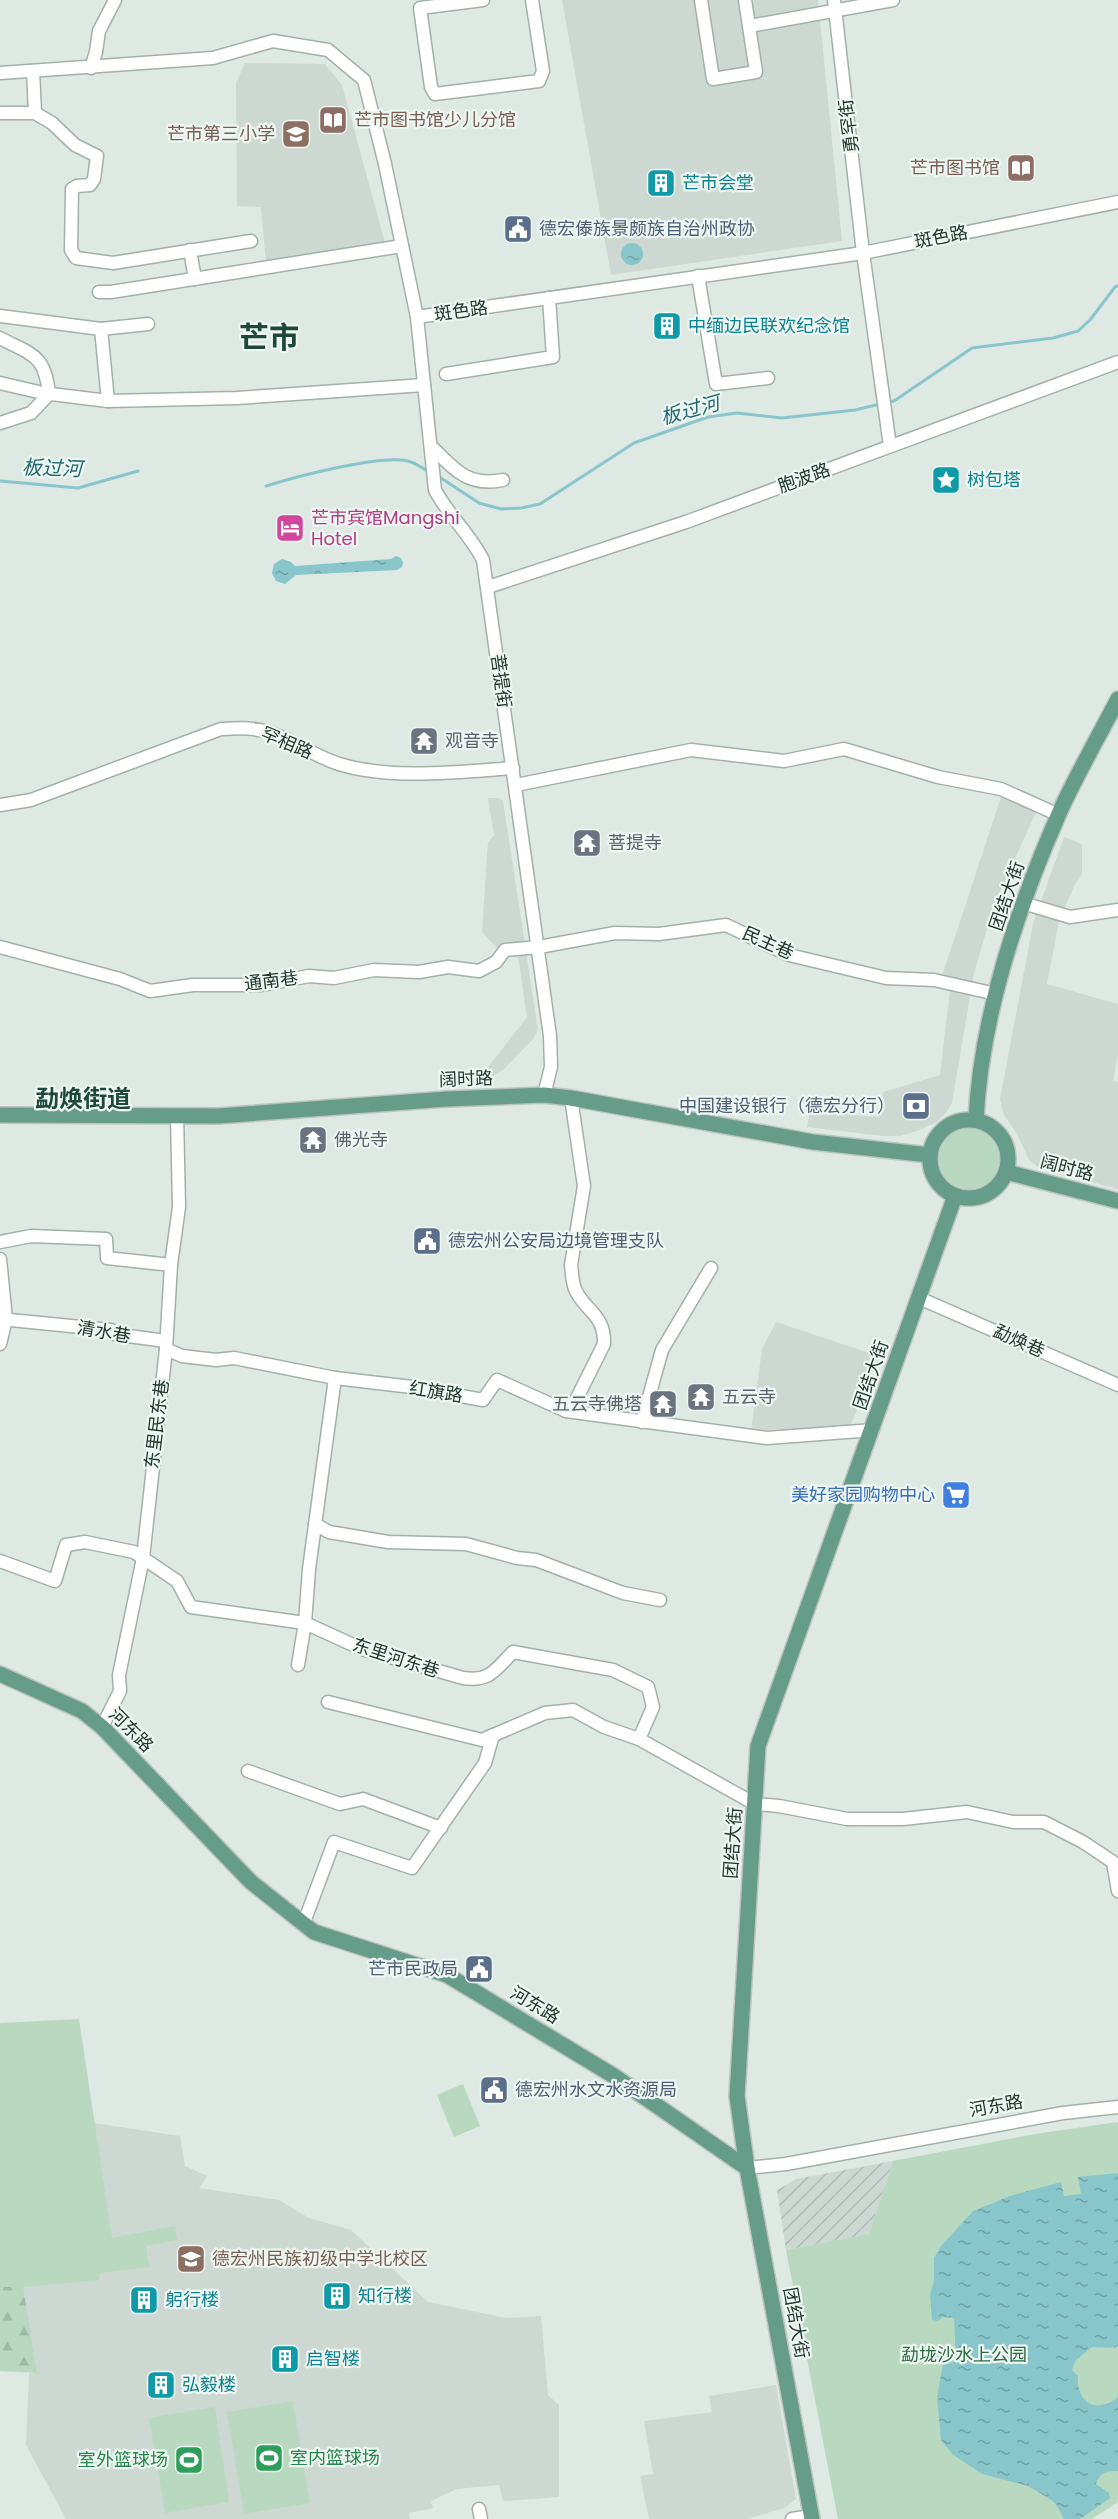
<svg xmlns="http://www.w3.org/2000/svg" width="1118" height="2519" viewBox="0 0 1118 2519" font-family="Poppins,'Noto Sans SC',sans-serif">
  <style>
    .built { fill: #cdd8d2 }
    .industrial { fill: url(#industrial-furrows) }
    .green { fill: #b8d9bf }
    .forest { fill: url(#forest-firs) }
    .water { fill: url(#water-ripples) }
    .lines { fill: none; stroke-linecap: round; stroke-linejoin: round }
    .stream { stroke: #89c6cb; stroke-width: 3 }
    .minor-casing { stroke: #a2b0aa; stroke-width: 15 }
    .major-casing { stroke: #bcc3c1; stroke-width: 18 }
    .minor { stroke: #fff; stroke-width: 12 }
    .major { stroke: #669c8a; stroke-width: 15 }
    .labels { text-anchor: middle; stroke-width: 4.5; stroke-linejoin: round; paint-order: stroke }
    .education-label { font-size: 18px; fill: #785e54; stroke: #eef6f2; text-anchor: start }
    .street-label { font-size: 18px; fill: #213730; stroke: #eef6f2 }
    .culture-label { font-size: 18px; fill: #0d838f; stroke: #eef6f2; text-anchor: start }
    .service-label { font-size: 18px; fill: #4e5e75; stroke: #eef6f2; text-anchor: start }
    .hotel-label { font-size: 18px; fill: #b23c85; stroke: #eef6f2; text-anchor: start }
    .worship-label { font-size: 18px; fill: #5b616d; stroke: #eef6f2; text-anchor: start }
    .shop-label { font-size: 18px; fill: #366cbe; stroke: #eef6f2; text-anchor: end }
    .park-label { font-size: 18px; fill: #2e6b41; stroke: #eef6f2 }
    .leisure-label { font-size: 18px; fill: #27864d; stroke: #eef6f2; text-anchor: start }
    .water-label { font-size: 20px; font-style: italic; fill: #20686f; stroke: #eef6f2 }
    .district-label { font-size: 24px; font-weight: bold; fill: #1e483b; stroke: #eef6f2 }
    .town-label { font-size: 30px; font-weight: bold; fill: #1e483b; stroke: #eef6f2 }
  </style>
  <defs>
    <pattern id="industrial-furrows" width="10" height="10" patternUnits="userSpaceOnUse" patternTransform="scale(1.5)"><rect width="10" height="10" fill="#cdd8d2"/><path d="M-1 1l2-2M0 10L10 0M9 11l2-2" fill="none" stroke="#b0bab5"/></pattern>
    <pattern id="forest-firs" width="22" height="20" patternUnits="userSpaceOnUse" patternTransform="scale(1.5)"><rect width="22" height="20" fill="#b8d9bf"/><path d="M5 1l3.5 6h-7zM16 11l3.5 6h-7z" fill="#9ebba4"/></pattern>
    <pattern id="water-ripples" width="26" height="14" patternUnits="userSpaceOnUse" patternTransform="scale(1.5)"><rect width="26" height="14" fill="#89c6cb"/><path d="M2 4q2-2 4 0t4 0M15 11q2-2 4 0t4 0" fill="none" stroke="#70a2a5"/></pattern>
  </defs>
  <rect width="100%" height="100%" fill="#dee9e3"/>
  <g class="built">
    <path d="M562 0H818L842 241 611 275Z"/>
    <path d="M245 63 325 64 342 85 385 243 266 263 261 207 237 206 236 83Z"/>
    <path d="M1001 797 1037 810 994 905 974 973 952 1103 946 1113 937 1122 917 1131 900 1136H883L807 1127 810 1111 879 1117 883 1092 940 1075 951 982 941 979Z"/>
    <path d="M488 798H498L503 801 538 1030 533 1039 504 1069 488 1079 470 1083 482 1075 527 1017 517 949 500 951 482 932 488 842 494 835Z"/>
    <path d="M1064 837 1082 844V874L1075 884 1059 921 1047 984 1118 1004V1054L1113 1081 1118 1082V1189L1039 1168 1029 1160 1017 1134 1004 1115 1000 1099 1033 924Z"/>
    <path d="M776 1322 878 1356 851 1425 751 1431 762 1349Z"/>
    <path d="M0 2023 94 2123 180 2136 185 2166 207 2176 199 2188 279 2200 309 2218 351 2230 428 2302 506 2318 541 2316 548 2395 559 2405V2497L503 2501 499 2485 457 2489 431 2501 433 2508 409 2513 410 2519H66L26 2445 29 2373H37L22 2287H0Z"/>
    <path d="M776 2385 796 2499 784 2508 747 2519H649L640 2476 653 2474 644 2421 712 2412 709 2396Z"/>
  </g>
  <path class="industrial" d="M893 2161 869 2234 786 2250 777 2190 796 2179Z"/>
  <g class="green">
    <circle cx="969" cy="1159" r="30"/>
    <path d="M79 2019 112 2238 175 2226 177 2240 146 2246 149 2267 100 2273 99 2280 23 2287H0V2023Z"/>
    <path d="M463 2084 480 2126 454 2137 437 2095Z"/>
    <path d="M1118 2122V2502L1092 2519H838L786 2250 869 2234 893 2161 1035 2134Z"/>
    <path d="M293 2401 310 2503 244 2514 227 2412Z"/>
    <path d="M215 2407 229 2502 165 2513 149 2418Z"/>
  </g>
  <path class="forest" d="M0 2287H23L37 2373 0 2371Z"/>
  <g class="water">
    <circle cx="632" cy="254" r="11"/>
    <path d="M396 556 401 558 403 562 402 567 397 570 296 575 285 584 276 581 272 573 274 564 282 559 291 562 295 566 391 559Z"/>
    <path d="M1118 2173V2346L1114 2348 1092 2347 1076 2360 1072 2370 1078 2376C1076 2402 1096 2415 1118 2397V2471C1107 2471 1100 2472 1096 2484L1109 2493 1110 2498 1080 2519H1064L1056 2504 1050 2499 1028 2486 982 2474 952 2454 941 2440 937 2398 943 2363 956 2362 954 2318 943 2317 938 2321 932 2320 930 2294 934 2282V2258L941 2246 973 2211 1010 2196 1061 2182 1064 2196 1081 2194 1078 2177Z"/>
  </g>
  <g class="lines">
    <g class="stream">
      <path d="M887 402 894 401 972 348 1053 338 1078 331 1090 320 1115 287 1118 286"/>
      <path d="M438 476 479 503 501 509 521 508 540 504 634 443 708 417 737 413 782 418 855 410 880 404"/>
      <path d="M0 481 78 488 138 471"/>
      <path d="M266 486C295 477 381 454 408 461 415 463 423 468 429 472"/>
    </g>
    <g class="minor-casing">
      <g id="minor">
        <path d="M483 0 420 8 431 87 435 94 539 81 543 71 532 0"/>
        <path d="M701 0 713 79 756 72 745 0"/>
        <path d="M834 0 863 253 890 446"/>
        <path d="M750 26 893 0"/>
        <path d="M91 68 96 52 99 31 115 0"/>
        <path d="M33 71 35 113"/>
        <path d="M0 73 213 58 273 41 328 50 364 80 385 164 417 317 435 490C448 515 470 534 483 560L550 1036 551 1067 544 1095"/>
        <path d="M0 113H35L52 123 75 145 97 156 94 179 90 185 77 186 72 189 71 250 76 258 113 263 251 241"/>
        <path d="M190 250 195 279"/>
        <path d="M698 276 716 384 768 378"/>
        <path d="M99 292H111L402 246"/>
        <path d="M0 316 101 329 148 324"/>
        <path d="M417 317 863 253 1118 202"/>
        <path d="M101 329 108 401"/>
        <path d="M0 338C32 355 45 354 49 394L31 413 0 423"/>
        <path d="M446 374 553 357 549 298"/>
        <path d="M0 383 43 393 108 401 237 398 424 385"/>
        <path d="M431 446C454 469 467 487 503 480"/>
        <path d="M488 587 686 522 1118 362"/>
        <path d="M516 785 691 750 784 761 844 749 938 777 1001 789 1059 815"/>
        <path d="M0 805 31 800 221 729C232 729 243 727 253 729 283 732 310 755 339 764 391 780 459 772 513 768"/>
        <path d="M1023 903 1070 917 1118 910"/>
        <path d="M0 947 120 979 150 991 193 985H262L309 976 334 978 374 970 419 972 448 967 479 971 496 962 505 950 539 947 615 933 659 934 726 925 789 955 886 978 934 980 996 994"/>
        <path d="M0 1242 31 1236 106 1239 107 1258 171 1265"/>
        <path d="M0 1259 6 1319 0 1344"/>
        <path d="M919 1298 1118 1385"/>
        <path d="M0 1319 111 1330 113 1334 166 1341"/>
        <path d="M166 1349 182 1356 216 1360 234 1358 335 1378 412 1387 483 1400 497 1380 566 1411 767 1438 873 1430"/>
        <path d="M566 1411 575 1402 604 1344C605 1313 584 1311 575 1289 572 1281 572 1273 571 1265L584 1186 571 1098"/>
        <path d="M642 1422 662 1350 711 1268"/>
        <path d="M315 1524 329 1532 388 1542 466 1544 517 1558 536 1560 623 1593 660 1600"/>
        <path d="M0 1561 55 1581 66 1545 85 1542 134 1552 177 1581 191 1607 305 1623 362 1649 463 1678C490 1682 495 1670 513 1652L613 1670 648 1687 653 1707 639 1739"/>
        <path d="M298 1665 305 1623 309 1569 335 1378"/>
        <path d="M328 1702 482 1740 545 1713 573 1710 604 1727 639 1739 755 1804 779 1806 847 1819H903L967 1812 1013 1822H1044L1083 1842 1113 1862 1118 1891"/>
        <path d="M102 1727 120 1691 119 1675 143 1558 166 1349 171 1265 179 1207 177 1115"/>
        <path d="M248 1771 340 1804 363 1799 441 1828"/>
        <path d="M303 1925 334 1842 412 1868 485 1763 493 1735"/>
        <path d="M747 2168 786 2164 1063 2113 1118 2107"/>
        <path d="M479 2509 481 2519"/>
        <path d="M792 2519 812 2516"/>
      </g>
    </g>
    <g class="major-casing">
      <g id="major">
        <path d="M0 1115 218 1116 447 1099 544 1095 571 1098 813 1142 929 1155"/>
        <circle cx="969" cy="1159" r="39"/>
        <path d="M976 1120C981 1014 1018 906 1061 809 1078 772 1099 736 1118 699"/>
        <path d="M1006 1172 1118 1201"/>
        <path d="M0 1674 82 1711 102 1727 251 1882 314 1932 447 1975 614 2076 747 2168"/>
        <path d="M812 2519 747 2168 737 2096 758 1746 955 1196"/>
      </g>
    </g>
    <use href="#minor" class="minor"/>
    <use href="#major" class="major"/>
  </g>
  <defs>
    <g id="library-square" transform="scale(1.5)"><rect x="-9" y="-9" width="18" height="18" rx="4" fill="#8d6e63" stroke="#eef6f2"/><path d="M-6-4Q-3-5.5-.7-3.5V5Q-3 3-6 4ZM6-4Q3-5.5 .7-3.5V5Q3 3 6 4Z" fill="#fff"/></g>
    <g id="school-square" transform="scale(1.5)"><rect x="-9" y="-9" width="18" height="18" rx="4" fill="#8d6e63" stroke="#eef6f2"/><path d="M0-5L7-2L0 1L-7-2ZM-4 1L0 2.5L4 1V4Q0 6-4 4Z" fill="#fff"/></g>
    <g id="building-square" transform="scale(1.5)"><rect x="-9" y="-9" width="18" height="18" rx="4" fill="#0f9aa8" stroke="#eef6f2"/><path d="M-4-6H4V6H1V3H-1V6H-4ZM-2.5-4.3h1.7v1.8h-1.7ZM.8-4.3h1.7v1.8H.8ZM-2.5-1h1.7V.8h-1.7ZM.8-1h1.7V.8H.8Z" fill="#fff"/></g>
    <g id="civic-square" transform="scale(1.5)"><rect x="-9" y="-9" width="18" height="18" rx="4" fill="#5c6f8a" stroke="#eef6f2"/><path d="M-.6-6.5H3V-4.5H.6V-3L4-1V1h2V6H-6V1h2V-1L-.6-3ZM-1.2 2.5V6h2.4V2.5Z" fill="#fff"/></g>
    <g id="sight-square" transform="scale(1.5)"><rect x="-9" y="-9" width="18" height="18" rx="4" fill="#0f9aa8" stroke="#eef6f2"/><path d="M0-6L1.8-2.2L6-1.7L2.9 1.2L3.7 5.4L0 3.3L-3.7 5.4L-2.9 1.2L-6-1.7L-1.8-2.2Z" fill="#fff"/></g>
    <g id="hotel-square" transform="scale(1.5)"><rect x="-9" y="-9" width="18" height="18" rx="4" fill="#d1479c" stroke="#eef6f2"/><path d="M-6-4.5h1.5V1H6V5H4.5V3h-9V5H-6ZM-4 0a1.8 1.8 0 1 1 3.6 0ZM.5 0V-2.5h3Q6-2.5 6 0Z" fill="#fff"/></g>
    <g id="temple-square" transform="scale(1.5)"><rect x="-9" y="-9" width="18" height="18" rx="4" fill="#6b7280" stroke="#eef6f2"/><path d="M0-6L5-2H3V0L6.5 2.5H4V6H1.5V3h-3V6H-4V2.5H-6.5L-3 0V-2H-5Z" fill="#fff"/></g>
    <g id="bank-square" transform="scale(1.5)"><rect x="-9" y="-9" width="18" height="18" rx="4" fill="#5c6f8a" stroke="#eef6f2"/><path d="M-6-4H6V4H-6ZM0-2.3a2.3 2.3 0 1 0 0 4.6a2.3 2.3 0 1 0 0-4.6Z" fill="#fff"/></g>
    <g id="supermarket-square" transform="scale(1.5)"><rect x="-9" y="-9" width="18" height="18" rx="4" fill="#3f7fe0" stroke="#eef6f2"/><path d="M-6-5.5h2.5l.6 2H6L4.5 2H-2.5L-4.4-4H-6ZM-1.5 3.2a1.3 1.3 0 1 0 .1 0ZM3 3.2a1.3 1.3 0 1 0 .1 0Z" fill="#fff"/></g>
    <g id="stadium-square" transform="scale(1.5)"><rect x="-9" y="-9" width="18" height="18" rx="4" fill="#2e9e5b" stroke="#eef6f2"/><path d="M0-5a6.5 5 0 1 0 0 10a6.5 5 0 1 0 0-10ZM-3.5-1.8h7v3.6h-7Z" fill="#fff"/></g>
  </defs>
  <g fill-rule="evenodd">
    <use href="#library-square" x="333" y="120"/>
    <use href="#school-square" x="296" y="134"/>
    <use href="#library-square" x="1021" y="168"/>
    <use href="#building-square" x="661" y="183"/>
    <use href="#civic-square" x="518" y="229"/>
    <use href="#building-square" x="667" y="326"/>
    <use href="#sight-square" x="946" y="480"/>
    <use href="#hotel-square" x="290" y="528"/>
    <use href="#temple-square" x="424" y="741"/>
    <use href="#temple-square" x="587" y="843"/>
    <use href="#bank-square" x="916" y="1106"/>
    <use href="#temple-square" x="313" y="1140"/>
    <use href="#civic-square" x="427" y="1241"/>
    <use href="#temple-square" x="701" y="1397"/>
    <use href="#temple-square" x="663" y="1404"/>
    <use href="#supermarket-square" x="956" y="1495"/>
    <use href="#civic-square" x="479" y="1969"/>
    <use href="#civic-square" x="494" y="2090"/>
    <use href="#school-square" x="191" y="2259"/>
    <use href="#building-square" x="337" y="2296"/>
    <use href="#building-square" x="144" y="2300"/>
    <use href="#building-square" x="285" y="2359"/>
    <use href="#building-square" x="161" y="2385"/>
    <use href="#stadium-square" x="269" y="2458"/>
    <use href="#stadium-square" x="189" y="2460"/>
  </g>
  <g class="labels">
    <g class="education-label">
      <text x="354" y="126">芒市图书馆少儿分馆</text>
      <text x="275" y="140" text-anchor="end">芒市第三小学</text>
      <text x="1000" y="174" text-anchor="end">芒市图书馆</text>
      <text x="212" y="2265">德宏州民族初级中学北校区</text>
    </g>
    <g class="street-label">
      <text transform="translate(849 126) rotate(-97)" y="6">勇罕街</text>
      <text transform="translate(941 237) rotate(-11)" y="6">斑色路</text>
      <text transform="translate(461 311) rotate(-8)" y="6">斑色路</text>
      <text transform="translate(804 478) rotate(-20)" y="6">胞波路</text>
      <text transform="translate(501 681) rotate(82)" y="6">菩提街</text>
      <text transform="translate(287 743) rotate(23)" y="6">罕相路</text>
      <text transform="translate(1007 896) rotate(-71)" y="6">团结大街</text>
      <text transform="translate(768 943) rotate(24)" y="6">民主巷</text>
      <text transform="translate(271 981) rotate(-7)" y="6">通南巷</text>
      <text transform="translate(466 1079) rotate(-2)" y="6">阔时路</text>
      <text transform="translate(1067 1168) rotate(15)" y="6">阔时路</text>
      <text transform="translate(104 1332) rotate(10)" y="6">清水巷</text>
      <text transform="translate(1019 1341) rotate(24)" y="6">勐焕巷</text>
      <text transform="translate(871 1375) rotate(-71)" y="6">团结大街</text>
      <text transform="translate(436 1392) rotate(9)" y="6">红旗路</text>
      <text transform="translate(157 1424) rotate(-83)" y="6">东里民东巷</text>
      <text transform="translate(396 1658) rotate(18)" y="6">东里河东巷</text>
      <text transform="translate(131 1730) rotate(45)" y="6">河东路</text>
      <text transform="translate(733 1843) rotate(-86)" y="6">团结大街</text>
      <text transform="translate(535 2005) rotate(31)" y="6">河东路</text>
      <text transform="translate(996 2106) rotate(-10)" y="6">河东路</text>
      <text transform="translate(796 2323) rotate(80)" y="6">团结大街</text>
    </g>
    <g class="culture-label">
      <text x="682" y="189">芒市会堂</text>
      <text x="688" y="332">中缅边民联欢纪念馆</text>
      <text x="967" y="486">树包塔</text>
      <text x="358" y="2302">知行楼</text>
      <text x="165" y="2306">躬行楼</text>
      <text x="306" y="2365">启智楼</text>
      <text x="182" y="2391">弘毅楼</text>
    </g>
    <g class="service-label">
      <text x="539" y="235">德宏傣族景颇族自治州政协</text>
      <text x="895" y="1112" text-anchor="end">中国建设银行（德宏分行）</text>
      <text x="448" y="1247">德宏州公安局边境管理支队</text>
      <text x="458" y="1975" text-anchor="end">芒市民政局</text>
      <text x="515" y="2096">德宏州水文水资源局</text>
    </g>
    <g class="hotel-label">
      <text x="311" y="524">芒市宾馆Mangshi<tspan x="311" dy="21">Hotel</tspan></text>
    </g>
    <g class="worship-label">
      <text x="445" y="747">观音寺</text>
      <text x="608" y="849">菩提寺</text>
      <text x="334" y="1146">佛光寺</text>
      <text x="722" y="1403">五云寺</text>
      <text x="642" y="1410" text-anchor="end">五云寺佛塔</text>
    </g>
    <g class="shop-label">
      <text x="935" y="1501">美好家园购物中心</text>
    </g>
    <g class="park-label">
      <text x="964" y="2361">勐垅沙水上公园</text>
    </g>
    <g class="leisure-label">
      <text x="290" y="2464">室内篮球场</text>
      <text x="168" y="2466" text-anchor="end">室外篮球场</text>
    </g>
    <g class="water-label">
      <text transform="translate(690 410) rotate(-15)" y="7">板过河</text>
      <text transform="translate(52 468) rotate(2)" y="7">板过河</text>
    </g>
    <g class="district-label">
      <text x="83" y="1107">勐焕街道</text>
    </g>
    <g class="town-label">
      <text x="269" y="348">芒市</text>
    </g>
  </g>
</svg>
